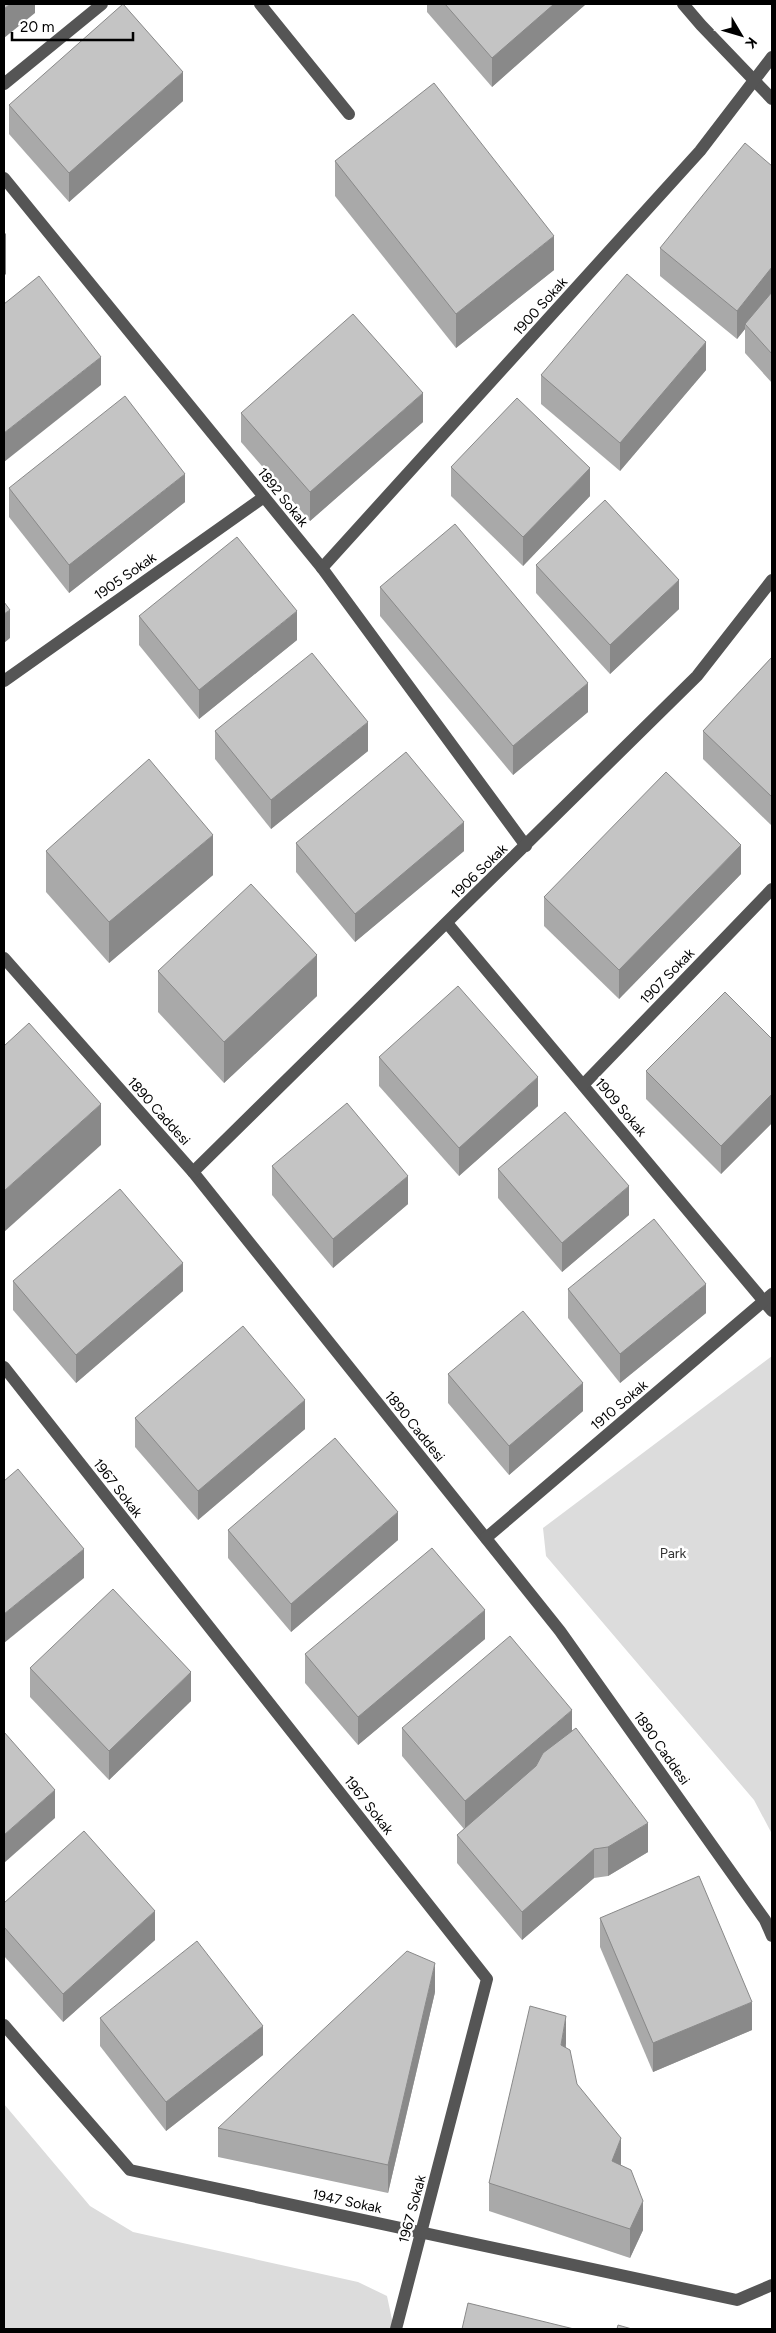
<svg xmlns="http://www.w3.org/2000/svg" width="776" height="2333" viewBox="0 0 776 2333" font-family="Figtree,sans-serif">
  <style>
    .green { fill: #dcdcdc }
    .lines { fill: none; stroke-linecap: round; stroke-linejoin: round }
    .minor { stroke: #555; stroke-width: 12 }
    .wall { fill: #a9a9a9 }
    .shaded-wall { fill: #898989 }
    .building { fill: #c4c4c4; stroke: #898989 }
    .labels { text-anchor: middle; stroke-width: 5; stroke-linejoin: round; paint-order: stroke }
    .street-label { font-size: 14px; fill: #000; stroke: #fff }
    .park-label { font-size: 14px; fill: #333; stroke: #fff }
  </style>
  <rect width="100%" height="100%" fill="#fff"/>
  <g class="green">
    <path d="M772 1356V1834L754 1800 546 1556 543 1528Z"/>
    <path d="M4 2104 90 2206 133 2232 358 2282 387 2296 394 2329H4Z"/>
  </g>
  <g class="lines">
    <g class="minor">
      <path d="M260 4 349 114"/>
      <path d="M683 4 701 25 772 99"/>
      <path d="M4 84 102 4"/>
      <path d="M4 178 322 568 526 846"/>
      <path d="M322 568 700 151 772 57"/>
      <path d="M4 681 264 497"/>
      <path d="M447 923 772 1311"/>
      <path d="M4 958 193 1172 560 1631 765 1920 772 1936"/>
      <path d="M583 1085 772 889"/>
      <path d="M193 1172 697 676 772 580"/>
      <path d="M4 1367 487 1979 396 2329"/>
      <path d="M486 1538 772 1294"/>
      <path d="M4 2025 130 2170 737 2300 772 2285"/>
    </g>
  </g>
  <g class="wall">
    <path d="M427 4H586L492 87 427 12Z"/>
    <path d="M183 101 69 202 9 134V105Z"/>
    <path d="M335 161 554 270 456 348 335 196Z"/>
    <path d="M772 166V383L745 353V329L737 339 660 276V248Z"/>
    <path d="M706 370 620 471 541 404V375Z"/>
    <path d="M241 413 423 422 310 521 241 442Z"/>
    <path d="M451 467 590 496 523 566 451 496Z"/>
    <path d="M9 488 185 502 69 593 9 517Z"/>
    <path d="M536 565 679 609 610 674 536 593Z"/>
    <path d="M380 587 588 712 513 775 380 616Z"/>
    <path d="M139 616 297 640 199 719 139 645Z"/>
    <path d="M772 657V826L703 759V731Z"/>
    <path d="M215 731 368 751 271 829 215 759Z"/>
    <path d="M296 843 464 851 355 942 296 872Z"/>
    <path d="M46 851 213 875 109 963 46 892Z"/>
    <path d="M741 874 619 999 544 926V897Z"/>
    <path d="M158 971 317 996 224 1083 158 1012Z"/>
    <path d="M772 1039V1123L721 1174 646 1099V1071Z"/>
    <path d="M379 1057 538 1106 459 1176 379 1086Z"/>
    <path d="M272 1166 408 1204 333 1268 272 1195Z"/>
    <path d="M498 1169 629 1215 562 1272 498 1198Z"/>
    <path d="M13 1281 183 1291 76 1383 13 1310Z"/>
    <path d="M568 1289 706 1313 620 1383 568 1318Z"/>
    <path d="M448 1374 583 1411 509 1475 448 1403Z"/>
    <path d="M135 1418 305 1429 198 1520 135 1447Z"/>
    <path d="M228 1530 398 1540 291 1632 228 1558Z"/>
    <path d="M485 1639 358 1745 305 1683V1654Z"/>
    <path d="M30 1668 191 1701 109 1780 30 1697Z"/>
    <path d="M402 1728 572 1731 648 1852 608 1876 594 1878 522 1940 457 1863V1835L464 1829 402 1756Z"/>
    <path d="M4 1903 155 1940 63 2022 4 1956Z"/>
    <path d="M600 1918 752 2030 653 2072 600 1947Z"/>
    <path d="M435 1992 388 2193 218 2157V2128Z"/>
    <path d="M100 2018 263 2055 166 2131 100 2046Z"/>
    <path d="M566 2044V2047L577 2084 621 2165 643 2230 630 2258 489 2211V2183Z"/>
  </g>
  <g class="shaded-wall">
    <path d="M10 4H35V13L4 38V9Z"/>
    <path d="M554 4H586L492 87V58Z"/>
    <path d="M183 72V101L69 202V173Z"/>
    <path d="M6 233V274L4 276V235Z"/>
    <path d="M554 236V270L456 348V314Z"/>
    <path d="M772 267V296L745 324V329L737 339V311Z"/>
    <path d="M706 342V370L620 471V443Z"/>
    <path d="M101 357V385L4 462V433Z"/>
    <path d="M423 393V422L310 521V492Z"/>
    <path d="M590 468V496L523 566V537Z"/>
    <path d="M185 474V502L69 593V565Z"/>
    <path d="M679 580V609L610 674V645Z"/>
    <path d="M10 610V638L4 643V614Z"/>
    <path d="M297 611V640L199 719V690Z"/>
    <path d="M588 683V712L513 775V746Z"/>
    <path d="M368 722V751L271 829V800Z"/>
    <path d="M464 822V851L355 942V914Z"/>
    <path d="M213 835V875L109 963V922Z"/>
    <path d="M741 845V874L619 999V970Z"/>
    <path d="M317 955V996L224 1083V1042Z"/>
    <path d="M538 1077V1106L459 1176V1148Z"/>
    <path d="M772 1094V1123L721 1174V1146Z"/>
    <path d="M101 1104V1145L4 1232V1191Z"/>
    <path d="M408 1176V1204L333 1268V1239Z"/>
    <path d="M629 1186V1215L562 1272V1243Z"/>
    <path d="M183 1263V1291L76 1383V1355Z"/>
    <path d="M706 1284V1313L620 1383V1354Z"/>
    <path d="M583 1383V1411L509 1475V1446Z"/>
    <path d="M305 1400V1429L198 1520V1491Z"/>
    <path d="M398 1512V1540L291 1632V1604Z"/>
    <path d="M84 1549V1578L4 1643V1614Z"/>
    <path d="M485 1610V1639L358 1745V1717Z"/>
    <path d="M191 1672V1701L109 1780V1751Z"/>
    <path d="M572 1710V1738L465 1830V1801Z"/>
    <path d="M55 1790V1818L4 1863V1835Z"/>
    <path d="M648 1823V1852L608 1876V1847Z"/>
    <path d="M594 1849V1878L522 1940V1912Z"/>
    <path d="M155 1911V1940L63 2022V1994Z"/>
    <path d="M435 1963V1992L388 2193V2165Z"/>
    <path d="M752 2002V2030L653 2072V2043Z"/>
    <path d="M566 2016V2044L561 2074V2045Z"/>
    <path d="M263 2026V2055L166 2131V2102Z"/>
    <path d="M621 2138V2166L612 2161Z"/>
    <path d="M643 2201V2230L630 2258V2229Z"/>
  </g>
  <g class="building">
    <path d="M4 4H10L4 9Z"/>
    <path d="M123 4 183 72 69 173 9 105Z"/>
    <path d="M445 4H554L492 58Z"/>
    <path d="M434 83 554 236 456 314 335 161Z"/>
    <path d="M745 143 772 166V267L737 311 660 248Z"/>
    <path d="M627 274 706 342 620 443 541 375Z"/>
    <path d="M39 276 101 357 4 433V304Z"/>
    <path d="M772 292V354L745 324Z"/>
    <path d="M353 314 423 393 310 492 241 413Z"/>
    <path d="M125 396 185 474 69 565 9 488Z"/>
    <path d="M517 398 590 468 523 537 451 467Z"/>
    <path d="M605 500 679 580 610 645 536 565Z"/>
    <path d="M455 524 588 683 513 746 380 587Z"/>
    <path d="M237 537 297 611 199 690 139 616Z"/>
    <path d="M4 602 10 610 4 614Z"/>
    <path d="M312 653 368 722 271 800 215 731Z"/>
    <path d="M772 657V797L703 731Z"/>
    <path d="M406 752 464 822 355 914 296 843Z"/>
    <path d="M149 759 213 835 109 922 46 851Z"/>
    <path d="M666 772 741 845 619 970 544 897Z"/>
    <path d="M251 884 317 955 224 1042 158 971Z"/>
    <path d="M458 986 538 1077 459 1148 379 1057Z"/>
    <path d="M725 992 772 1039V1094L721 1146 646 1071Z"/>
    <path d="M29 1023 101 1104 4 1191V1046Z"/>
    <path d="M347 1103 408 1176 333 1239 272 1166Z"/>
    <path d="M565 1112 629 1186 562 1243 498 1169Z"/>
    <path d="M120 1189 183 1263 76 1355 13 1281Z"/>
    <path d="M654 1219 706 1284 620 1354 568 1289Z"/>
    <path d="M523 1311 583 1383 509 1446 448 1374Z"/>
    <path d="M243 1326 305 1400 198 1491 135 1418Z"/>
    <path d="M335 1438 398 1512 291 1604 228 1530Z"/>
    <path d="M18 1469 84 1549 4 1614V1481Z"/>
    <path d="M432 1548 485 1610 358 1717 305 1654Z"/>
    <path d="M113 1589 191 1672 109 1751 30 1668Z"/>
    <path d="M510 1636 572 1710 465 1801 402 1728Z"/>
    <path d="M576 1728 648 1823 608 1847 594 1849 522 1912 457 1835 536 1766 543 1753Z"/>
    <path d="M4 1732 55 1790 4 1835Z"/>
    <path d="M84 1831 155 1911 63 1994 4 1927V1903Z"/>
    <path d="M699 1876 752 2002 653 2043 600 1918Z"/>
    <path d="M197 1941 263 2026 166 2102 100 2018Z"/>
    <path d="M407 1951 435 1963 388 2165 218 2128Z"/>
    <path d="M530 2006 566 2016 561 2045 570 2050 577 2084 621 2138 612 2161 631 2170 643 2201 630 2229 489 2183Z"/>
    <path d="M468 2303 574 2329H462Z"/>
    <path d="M618 2325 632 2329H617Z"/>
  </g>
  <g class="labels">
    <g class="street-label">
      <text transform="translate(540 306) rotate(-48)" y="5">1900 Sokak</text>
      <text transform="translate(283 497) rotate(51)" y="5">1892 Sokak</text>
      <text transform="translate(125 576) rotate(-35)" y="5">1905 Sokak</text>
      <text transform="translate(479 871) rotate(-44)" y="5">1906 Sokak</text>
      <text transform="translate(667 976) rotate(-46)" y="5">1907 Sokak</text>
      <text transform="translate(621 1107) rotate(50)" y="5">1909 Sokak</text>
      <text transform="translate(159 1111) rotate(48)" y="5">1890 Caddesi</text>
      <text transform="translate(619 1405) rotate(-40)" y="5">1910 Sokak</text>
      <text transform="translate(415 1426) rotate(51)" y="5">1890 Caddesi</text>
      <text transform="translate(118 1488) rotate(52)" y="5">1967 Sokak</text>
      <text transform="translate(662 1748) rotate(55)" y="5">1890 Caddesi</text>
      <text transform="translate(369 1805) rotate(52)" y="5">1967 Sokak</text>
      <text transform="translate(347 2201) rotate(12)" y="5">1947 Sokak</text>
      <text transform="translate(412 2209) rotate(-75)" y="5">1967 Sokak</text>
    </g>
    <g class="park-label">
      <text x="673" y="1558">Park</text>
    </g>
  </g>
  <rect width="776" height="2333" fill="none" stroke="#000000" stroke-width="10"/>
  <g transform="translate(741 35) rotate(128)" stroke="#ffffff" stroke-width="4" paint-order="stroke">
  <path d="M0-4L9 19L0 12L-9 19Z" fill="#000000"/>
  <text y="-8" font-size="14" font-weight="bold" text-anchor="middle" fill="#000000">K</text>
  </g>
  <path d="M12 32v8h121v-8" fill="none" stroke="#000000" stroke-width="2.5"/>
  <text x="20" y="32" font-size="15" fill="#000000" stroke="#ffffff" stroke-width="4" paint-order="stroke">20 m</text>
</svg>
